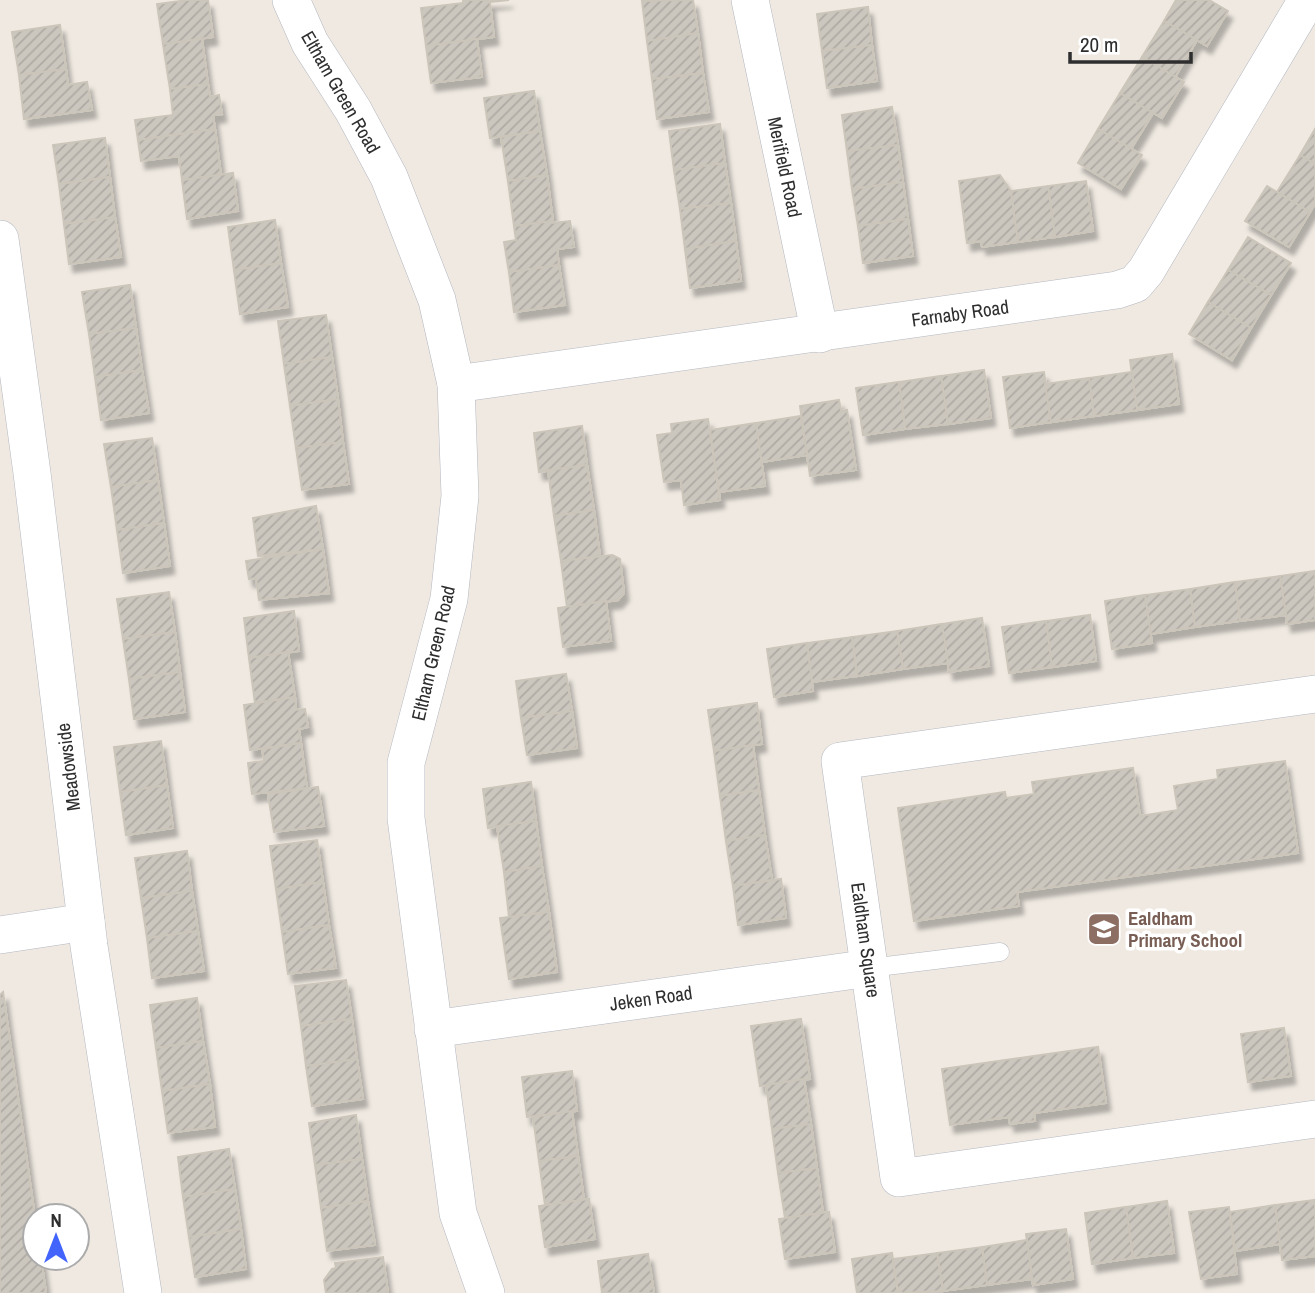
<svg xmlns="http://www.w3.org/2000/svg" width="1315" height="1293" viewBox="0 0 1315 1293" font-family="'Archivo Narrow',sans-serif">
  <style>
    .building { fill: url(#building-hatch); stroke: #cbc5ba; stroke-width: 2; filter: url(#shadow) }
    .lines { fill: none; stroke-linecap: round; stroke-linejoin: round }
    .service-casing { stroke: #b4b7c1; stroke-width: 19 }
    .minor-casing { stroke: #b4b7c1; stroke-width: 38 }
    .service { stroke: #fff; stroke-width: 18 }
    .minor { stroke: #fff; stroke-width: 37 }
    .labels { text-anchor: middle; stroke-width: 7; stroke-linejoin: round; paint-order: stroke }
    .street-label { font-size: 19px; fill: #2e2e2e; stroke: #fff }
    .education-label { font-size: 19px; font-weight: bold; fill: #785e54; stroke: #fff; text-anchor: start }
  </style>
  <defs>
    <pattern id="building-hatch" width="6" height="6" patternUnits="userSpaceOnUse" patternTransform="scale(1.75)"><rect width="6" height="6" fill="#cbc7bf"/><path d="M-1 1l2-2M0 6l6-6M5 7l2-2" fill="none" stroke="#afaba4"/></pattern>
    <filter id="shadow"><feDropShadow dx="4.5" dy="8" stdDeviation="2" flood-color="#0004"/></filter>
  </defs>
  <rect width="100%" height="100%" fill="#efe9e1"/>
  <g class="building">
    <path d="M188 0H208L213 37 163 44 157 4Z"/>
    <path d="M463 0H509L490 2 494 37 426 46 421 8 463 3Z"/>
    <path d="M693 0 698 33 647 41 642 1Z"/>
    <path d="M1176 0H1209L1228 11 1207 46 1164 21Z"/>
    <path d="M868 7 872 45 822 51 817 14Z"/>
    <path d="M1164 21 1197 40 1175 77 1142 57Z"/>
    <path d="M60 25 66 69 19 75 12 32Z"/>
    <path d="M698 33 703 73 652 79 647 41Z"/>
    <path d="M202 39 208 84 170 89 163 44Z"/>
    <path d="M477 39 482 77 431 83 426 46Z"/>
    <path d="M872 45 877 81 827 88 822 51Z"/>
    <path d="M1142 57 1184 82 1162 118 1120 93Z"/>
    <path d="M66 69 68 85 87 82 92 110 24 119 19 75Z"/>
    <path d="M703 73 709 112 657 119 652 79Z"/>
    <path d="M208 84 210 97 219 95 222 114 213 115 215 129 138 140 135 120 173 115 170 89Z"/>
    <path d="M534 91 540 131 490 138 484 98Z"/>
    <path d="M1120 93 1153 113 1131 149 1098 129Z"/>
    <path d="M892 107 898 145 847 151 842 115Z"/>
    <path d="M720 124 725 163 674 170 669 131Z"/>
    <path d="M215 129 221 175 182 180 179 156 141 161 138 140Z"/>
    <path d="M1098 129 1142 155 1121 189 1078 163Z"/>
    <path d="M1315 129V164L1300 155Z"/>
    <path d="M540 131 547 175 508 181 501 137Z"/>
    <path d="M105 138 110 177 59 184 53 145Z"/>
    <path d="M898 145 903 182 852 189 847 151Z"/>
    <path d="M1300 155 1315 164V204L1310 212 1277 192Z"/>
    <path d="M725 163 731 203 680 209 674 170Z"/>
    <path d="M233 173 238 211 187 219 182 180Z"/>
    <path d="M547 175 553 221 514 226 508 181Z"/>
    <path d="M1000 175 1011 191 1018 242 982 247 981 241 967 243 959 181Z"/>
    <path d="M110 177 115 217 64 224 59 184Z"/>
    <path d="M1086 181 1093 231 1055 237 1048 186Z"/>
    <path d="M903 182 908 219 858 226 852 189Z"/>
    <path d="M1048 186 1055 237 1018 242 1011 191Z"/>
    <path d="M1267 186 1310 212 1289 247 1245 221Z"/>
    <path d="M731 203 736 241 685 249 680 209Z"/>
    <path d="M115 217 121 257 69 264 64 224Z"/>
    <path d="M908 219 913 256 863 263 858 226Z"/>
    <path d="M275 220 281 263 234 270 228 227Z"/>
    <path d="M553 221V223L570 221 574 247 557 249 559 265 509 272 504 242 516 240 514 226Z"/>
    <path d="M1248 237 1291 263 1271 295 1228 270Z"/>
    <path d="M736 241 741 281 690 288 685 249Z"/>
    <path d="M281 263 288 307 240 314 234 270Z"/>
    <path d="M559 265 565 305 514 312 509 272Z"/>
    <path d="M1228 270 1271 295 1251 328 1208 302Z"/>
    <path d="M130 285 136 328 89 334 82 292Z"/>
    <path d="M1208 302 1251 328 1232 360 1189 334Z"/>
    <path d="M326 315 332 357 284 364 278 321Z"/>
    <path d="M136 328 142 370 95 377 89 334Z"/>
    <path d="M1172 354 1179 404 1137 410 1130 360Z"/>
    <path d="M332 357 338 399 290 406 284 364Z"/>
    <path d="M142 370 149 413 101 420 95 377Z"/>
    <path d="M984 370 991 418 948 424 941 376Z"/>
    <path d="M1044 372 1051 422 1010 428 1003 377Z"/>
    <path d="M1132 372 1137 410 1094 416 1089 378Z"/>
    <path d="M941 376 948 424 905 429 899 382Z"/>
    <path d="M1089 378 1094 416 1051 422 1045 384Z"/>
    <path d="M899 382 905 429 863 435 856 388Z"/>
    <path d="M338 399 343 442 296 448 290 406Z"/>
    <path d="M839 400 841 411 847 410 856 470 810 476 800 406Z"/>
    <path d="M801 416 807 455 761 462 756 423Z"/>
    <path d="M708 419 720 500 684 505 681 480 664 482 657 435 672 433 671 424Z"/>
    <path d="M756 423 765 486 719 492 710 430Z"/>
    <path d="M582 426 587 465 539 472 534 433Z"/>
    <path d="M152 438 158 480 111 487 104 444Z"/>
    <path d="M343 442 349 484 302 490 296 448Z"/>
    <path d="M587 465 594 510 554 516 548 470Z"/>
    <path d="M158 480 164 523 117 530 111 487Z"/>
    <path d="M316 506 323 549 258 556 253 518Z"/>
    <path d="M594 510 600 556 561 561 554 516Z"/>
    <path d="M164 523 170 566 123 573 117 530Z"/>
    <path d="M323 549 329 593 259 600 256 578 249 579 246 561Z"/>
    <path d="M612 555 620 559 624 593 618 600 567 607 561 561Z"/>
    <path d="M1315 571V620L1287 624 1280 576Z"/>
    <path d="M1280 576 1286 615 1240 621 1235 582Z"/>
    <path d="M1235 582 1240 621 1195 627 1190 589Z"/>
    <path d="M1190 589 1195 627 1150 634 1145 595Z"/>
    <path d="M169 592 175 632 123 639 117 599Z"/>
    <path d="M1145 595 1152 643 1112 649 1105 601Z"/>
    <path d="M606 601 611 641 563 647 558 608Z"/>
    <path d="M294 611 299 651 249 658 244 618Z"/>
    <path d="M1090 615 1096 661 1052 667 1046 621Z"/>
    <path d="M982 618 989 666 949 672 942 624Z"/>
    <path d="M1046 621 1052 667 1009 673 1002 627Z"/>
    <path d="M942 624 948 663 903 669 897 631Z"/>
    <path d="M897 631 903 669 857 676 852 637Z"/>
    <path d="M175 632 180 672 129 679 123 639Z"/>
    <path d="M852 637 857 676 812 682 807 643Z"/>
    <path d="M807 643 813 691 774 697 767 649Z"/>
    <path d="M288 652 295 697 255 703 249 658Z"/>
    <path d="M180 672 185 712 134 719 129 679Z"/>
    <path d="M566 674 572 711 521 718 516 681Z"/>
    <path d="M295 697 296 710 305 709 308 727 299 729 301 743 250 750 244 705Z"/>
    <path d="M757 703 762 744 714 751 708 710Z"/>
    <path d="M572 711 577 748 527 755 521 718Z"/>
    <path d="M161 741 167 785 120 792 114 747Z"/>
    <path d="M301 743 307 788 252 794 248 763 264 761 262 749Z"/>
    <path d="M753 745 759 790 720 796 714 751Z"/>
    <path d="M1285 761 1298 853 1017 892 1019 906 914 921 898 808 1005 792 1006 798 1034 794 1032 782 1133 768 1140 816 1178 810 1174 786 1218 779 1217 770Z"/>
    <path d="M531 782 536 821 488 828 483 789Z"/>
    <path d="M167 785 173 828 126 835 120 792Z"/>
    <path d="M318 787 324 826 274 832 268 794Z"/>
    <path d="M759 790 765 835 726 841 720 796Z"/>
    <path d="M536 821 542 866 504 872 497 826Z"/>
    <path d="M765 835 772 880 733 886 726 841Z"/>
    <path d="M317 840 323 882 276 889 270 846Z"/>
    <path d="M187 851 192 891 141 898 135 858Z"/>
    <path d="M542 866 549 912 509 917 504 872Z"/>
    <path d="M781 879 786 918 738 925 733 886Z"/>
    <path d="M323 882 329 925 282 932 276 889Z"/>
    <path d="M192 891 198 931 147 938 141 898Z"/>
    <path d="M549 912 557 972 509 979 500 918Z"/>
    <path d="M329 925 336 968 288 974 282 932Z"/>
    <path d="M198 931 204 971 152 978 147 938Z"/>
    <path d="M346 980 352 1019 301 1026 295 986Z"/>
    <path d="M3 992 35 1217V1258H41L46 1293H0V995Z"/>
    <path d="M197 998 203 1041 156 1048 150 1005Z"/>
    <path d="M352 1019 357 1059 306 1066 301 1026Z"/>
    <path d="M801 1019 810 1079 760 1086 751 1026Z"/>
    <path d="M1284 1028 1291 1076 1248 1082 1241 1034Z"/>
    <path d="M203 1041 210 1084 162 1091 156 1048Z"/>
    <path d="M1098 1047 1106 1103 1034 1113 1035 1121 1010 1124 1009 1117 950 1125 942 1069Z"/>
    <path d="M357 1059 363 1099 312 1106 306 1066Z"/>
    <path d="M572 1071 577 1111 527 1117 522 1077Z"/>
    <path d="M804 1079 811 1124 772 1129 766 1085Z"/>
    <path d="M210 1084 215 1127 168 1133 162 1091Z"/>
    <path d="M572 1111 578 1156 539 1161 533 1117Z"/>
    <path d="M356 1115 362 1159 315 1165 309 1123Z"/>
    <path d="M811 1124 817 1168 778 1173 772 1129Z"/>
    <path d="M229 1149 235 1189 183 1197 178 1157Z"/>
    <path d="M578 1156 584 1200 545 1205 539 1161Z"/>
    <path d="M362 1159 368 1201 321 1208 315 1165Z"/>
    <path d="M817 1168 823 1213 785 1218 778 1173Z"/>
    <path d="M235 1189 241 1229 189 1237 183 1197Z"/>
    <path d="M589 1199 595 1239 545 1247 539 1206Z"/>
    <path d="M1315 1200V1256L1282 1260 1275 1205Z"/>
    <path d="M368 1201 375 1245 327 1251 321 1208Z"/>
    <path d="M1167 1201 1174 1253 1133 1258 1126 1207Z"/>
    <path d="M1275 1205 1280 1244 1235 1251 1230 1212Z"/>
    <path d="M1126 1207 1133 1258 1092 1264 1085 1213Z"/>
    <path d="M1229 1207 1237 1274 1201 1279 1189 1212Z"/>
    <path d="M829 1212 835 1252 785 1259 779 1219Z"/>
    <path d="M241 1229 246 1269 195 1277 189 1237Z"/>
    <path d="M1066 1229 1073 1279 1033 1285 1026 1234Z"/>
    <path d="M1027 1240 1032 1279 987 1285 982 1247Z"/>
    <path d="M982 1247 987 1285 943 1291 937 1253Z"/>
    <path d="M892 1253 898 1293H857L852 1259Z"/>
    <path d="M937 1253 943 1291 898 1293 893 1259Z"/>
    <path d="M648 1254 654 1293H602L598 1261Z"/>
    <path d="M383 1257 388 1293H326L324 1280 332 1269 336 1268 335 1263Z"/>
  </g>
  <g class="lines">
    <g class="service-casing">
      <path id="service" d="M870 968 1000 952"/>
    </g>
    <g class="minor-casing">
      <g id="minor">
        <path d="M291 0 310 43 353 110 389 177 437 300 456 384 460 496 449 599 406 763V818L458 1213 486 1293"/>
        <path d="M750 0 820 334"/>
        <path d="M0 239 32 473 89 946 143 1293"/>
        <path d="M456 384 1117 290 1135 284 1146 271 1307 0"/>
        <path d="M1315 694 840 761 899 1178 1315 1119"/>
        <path d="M0 935 86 922"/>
        <path d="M433 1029 870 968"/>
      </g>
    </g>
    <use href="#service" class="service"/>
    <use href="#minor" class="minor"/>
  </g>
  <defs>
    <g id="school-square" transform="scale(1.75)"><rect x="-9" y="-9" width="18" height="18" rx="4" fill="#8d6e63" stroke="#fff"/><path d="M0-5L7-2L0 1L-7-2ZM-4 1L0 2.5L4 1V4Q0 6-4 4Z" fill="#fff"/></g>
  </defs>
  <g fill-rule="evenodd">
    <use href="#school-square" x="1104" y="929"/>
  </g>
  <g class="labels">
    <g class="street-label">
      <text transform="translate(341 92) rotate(60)" y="7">Eltham Green Road</text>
      <text transform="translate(785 167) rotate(78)" y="7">Merifield Road</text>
      <text transform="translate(960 313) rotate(-8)" y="7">Farnaby Road</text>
      <text transform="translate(433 653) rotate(-77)" y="7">Eltham Green Road</text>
      <text transform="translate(68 767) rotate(-97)" y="7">Meadowside</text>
      <text transform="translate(866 940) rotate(82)" y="7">Ealdham Square</text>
      <text transform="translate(651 998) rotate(-8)" y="7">Jeken Road</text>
    </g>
    <g class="education-label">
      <text x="1128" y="925">Ealdham<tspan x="1128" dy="22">Primary School</tspan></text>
    </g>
  </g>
  <g transform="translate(56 1237)"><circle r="33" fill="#ffffff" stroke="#ababab" stroke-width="2"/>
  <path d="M0-5L12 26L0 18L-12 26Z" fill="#4264fb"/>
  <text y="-10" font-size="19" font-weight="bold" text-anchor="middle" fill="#2e2e2e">N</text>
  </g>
  <path d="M1070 52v10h121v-10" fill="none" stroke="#2e2e2e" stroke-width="3.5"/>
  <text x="1080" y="52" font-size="21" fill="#2e2e2e" stroke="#ffffff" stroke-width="5" paint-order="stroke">20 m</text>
</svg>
